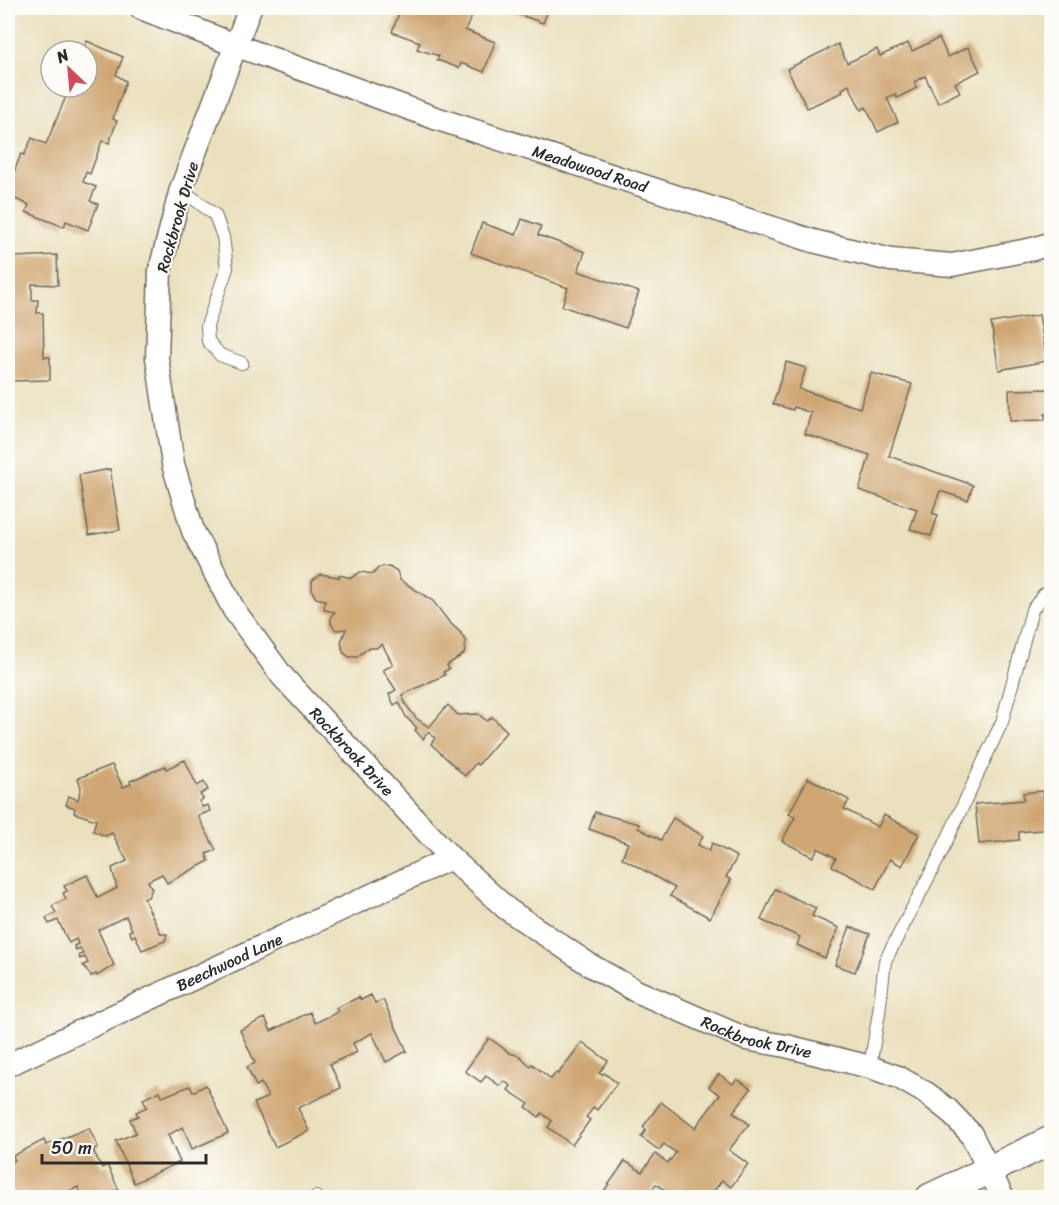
<svg xmlns="http://www.w3.org/2000/svg" width="1059" height="1205" viewBox="0 0 1059 1205" font-family="Sriracha,sans-serif">
  <style>
    .building { fill: #cfa672 }
    .lines { fill: none; stroke-linecap: round; stroke-linejoin: round }
    .service-casing { stroke: #6e6a5e; stroke-width: 14 }
    .minor-casing { stroke: #6e6a5e; stroke-width: 25 }
    .tertiary-casing { stroke: #6e6a5e; stroke-width: 31 }
    .service { stroke: #fff; stroke-width: 12 }
    .minor { stroke: #fff; stroke-width: 22 }
    .tertiary { stroke: #fff; stroke-width: 28 }
    .labels { text-anchor: middle; stroke-width: 4.5; stroke-linejoin: round; paint-order: stroke }
    .street-label { font-size: 16px; fill: #2b2b2b; stroke: #fdfcf7 }
  </style>
  <rect width="100%" height="100%" fill="#fdfcf7"/>
  <filter id="ink" filterUnits="userSpaceOnUse"><feTurbulence type="fractalNoise" baseFrequency=".0167" numOctaves="2"/><feDisplacementMap in="SourceGraphic" scale="12" xChannelSelector="R" yChannelSelector="G"/><feConvolveMatrix kernelMatrix="1 2 1 2 8 2 1 2 1" color-interpolation-filters="sRGB"/></filter>
  <filter id="wash" filterUnits="userSpaceOnUse"><feTurbulence type="fractalNoise" baseFrequency=".008" numOctaves="4" result="noise"/><feDisplacementMap in="SourceGraphic" scale="24" xChannelSelector="R" yChannelSelector="G"/><feGaussianBlur stdDeviation="1.35" result="paint"/><feColorMatrix in="noise" values="0 0 0 0 0 0 0 0 0 0 0 0 0 0 0 0 0 1.4 0 .05"/><feComposite in="paint" operator="in"/></filter>
  <g filter="url(#wash)">
    <rect width="100%" height="100%" fill="#eae0bd"/>
    <g id="blocks">
      <g class="building">
        <path d="M401 8 408 9 409 8H471L469 12 473 14 465 30 495 42 484 72 461 63 459 68 437 60 439 56 417 49 420 42 392 32Z"/>
        <path d="M501 8H549L543 23Z"/>
        <path d="M939 38 948 57 968 47 980 71 955 83 960 92 938 103 925 76 914 82 917 88 897 98 895 94 887 98 898 122 878 132 866 107 861 110 849 85 842 89 843 92 807 108 787 69 838 44 847 63 877 49 880 56 908 43 912 51Z"/>
        <path d="M87 41 123 57 116 75 126 81 113 119 117 121 109 143 102 141 90 174 86 172 83 182 96 187 90 201 98 204 88 230 66 221 64 227 26 212 29 205 8 196V176L12 177 21 154 24 155 32 138 46 144 70 87H87V51H83Z"/>
        <path d="M522 219 541 226 538 235 585 252 578 271 639 292 626 328 562 306 568 288 471 253 482 223 516 235Z"/>
        <path d="M8 255 14 257 57 255 58 285 32 284V300H38L37 313H43L44 357H50V380L8 381V300H10Z"/>
        <path d="M1039 315 1047 361 999 370 991 323Z"/>
        <path d="M786 362 806 368 799 389 860 408 871 373 912 384 889 456 973 485 968 500 940 491 932 513 938 515 931 536 910 529 917 509 859 490 870 455 805 434 811 413 794 407 793 410 773 404Z"/>
        <path d="M1052 389V414H1045V420L1010 421 1009 390Z"/>
        <path d="M110 469 120 530 89 535 79 475Z"/>
        <path d="M389 566 397 571 400 580 433 601 449 622 460 632 466 642 464 654 447 665 449 669 443 672 445 675 402 695 406 705 416 718 429 727 448 705 458 715 478 714 487 721 492 717 507 731 478 765 476 763 465 776 431 744 435 738 428 732 423 739 415 730 417 728 406 717 399 702 394 705 389 694 396 690 383 670 393 665 382 644 376 648H368L357 657H349L343 652 341 642 346 629 336 630 331 624V616L335 612 324 610 325 600 316 598 312 591V581L320 574 339 577V575L351 578 360 572 373 574 379 567Z"/>
        <path d="M185 760 197 786 204 782 208 790 200 794 203 799 199 801 202 807 208 805 210 811 198 816 216 850 206 854 209 861 167 883 162 874 148 881 152 889 148 897 144 899 161 934H167L165 941 142 950 135 935 132 937 129 931 132 930 126 916 98 930 114 965 97 976 96 974 91 976 83 965 88 963 85 957 80 959 79 955 83 954 80 948 76 950 74 946 78 944 76 939 69 943 58 920 49 924 46 918 56 913 52 906 66 899 63 893 67 891 64 886 87 875 98 898 117 888 112 868 127 861 112 833 106 836 93 831 96 820 74 813 75 808 66 805 69 796 78 800 81 787 78 778 112 765 123 787 131 784 130 781 165 766 166 769Z"/>
        <path d="M808 778 849 800 844 809 878 827 884 815 919 834 902 866 890 859 875 889 832 866 836 858 818 848 813 857 782 841 795 817 789 814Z"/>
        <path d="M1043 791 1044 798 1052 797V829L1019 832V840L979 844 975 804 1024 800 1023 793Z"/>
        <path d="M595 812 639 824 638 828 661 840 673 818 703 836 698 845 709 851 712 843 737 857 726 877 731 880 710 918 670 896 675 888 622 858 628 843 589 829Z"/>
        <path d="M775 889 816 908 812 916 839 928 825 958 797 945 800 937 761 920Z"/>
        <path d="M850 927 870 934 855 972 835 965Z"/>
        <path d="M371 995 375 1003 383 1000 407 1051 386 1062 372 1033 353 1043 357 1052 330 1064 341 1088 298 1108 309 1131 275 1147 254 1103 268 1097 261 1083 256 1086 247 1067 255 1063 240 1030 265 1018 271 1031 310 1012 315 1023 338 1012 336 1008 359 997 361 1000Z"/>
        <path d="M489 1038 510 1053 520 1056 530 1066 532 1064 551 1079 556 1073 558 1074 582 1042 608 1061 599 1073 602 1075 604 1073 617 1083 597 1110 594 1107 586 1117 590 1120 572 1145 548 1127 552 1121 542 1113 539 1117 526 1107 529 1104 508 1090 511 1086 504 1081 500 1086 486 1076 481 1082 465 1071Z"/>
        <path d="M719 1074 733 1084 737 1079 751 1089 733 1112 749 1124 729 1150 748 1164 731 1187 722 1180 709 1198 700 1193 697 1198H664L660 1195 664 1190 656 1184 647 1198H599L625 1161 642 1172 655 1154 668 1163 676 1153 664 1144 659 1150 641 1137 646 1130 643 1127 661 1102 695 1128 720 1095 709 1087Z"/>
        <path d="M206 1085 228 1133 192 1149 183 1127 168 1135 180 1162 134 1183 116 1141 136 1133 130 1119 138 1116 136 1112 147 1107 143 1099 160 1091 162 1097 190 1086 193 1092Z"/>
        <path d="M89 1128 98 1147 93 1150 102 1168 107 1165 119 1190 114 1192 116 1198H84L78 1187 56 1198H8V1164L15 1160 13 1156 44 1140 46 1145Z"/>
      </g>
    </g>
  </g>
  <g filter="url(#ink)">
    <use href="#blocks" fill-opacity="0" stroke="#6e6a5e" stroke-width="1.5"/>
    <g class="lines">
      <g class="service-casing">
        <g id="service">
          <path d="M181 189 215 215 223 237 227 268 207 326 208 341 220 355 242 363"/>
          <path d="M870 1067 879 1012 885 961 939 857 1002 722 1032 610 1044 594 1052 591"/>
          <path d="M314 1198 316 1197"/>
        </g>
      </g>
      <g class="minor-casing">
        <g id="minor">
          <path id="s1" d="M141 8 235 45 435 118 813 241 891 260 952 265 1033 249 1052 243"/>
          <path id="s2" d="M250 8 181 189 160 270 157 358 173 464 193 531 234 610 282 676 451 858 507 909 590 965 636 991 746 1039 786 1046 870 1067 898 1077 926 1093 948 1110 971 1134 1003 1198"/>
          <path id="s3" d="M8 1065 451 858"/>
        </g>
      </g>
      <g class="tertiary-casing">
        <path id="tertiary" d="M930 1198 1052 1140"/>
      </g>
      <use href="#service" class="service"/>
      <use href="#minor" class="minor"/>
      <use href="#tertiary" class="tertiary"/>
    </g>
  </g>
  <g class="labels">
    <g class="street-label">
      <text dy="6" stroke="none"><textPath href="#s1" startOffset="477">Meadowood Road</textPath></text>
      <text transform="translate(177 217) rotate(-74)" y="6">Rockbrook Drive</text>
      <text dy="6" stroke="none"><textPath href="#s2" startOffset="816">Rockbrook Drive</textPath></text>
      <text dy="6" stroke="none"><textPath href="#s3" startOffset="244">Beechwood Lane</textPath></text>
      <text dy="6" stroke="none"><textPath href="#s2" startOffset="1320">Rockbrook Drive</textPath></text>
    </g>
  </g>
  <rect width="1059" height="1205" fill="none" stroke="#fdfcf7" stroke-width="30"/>
  <g transform="translate(69 69) rotate(334)"><circle r="28" fill="#fdfcf7" stroke="#a9a8a5" stroke-width="1.5"/>
  <path d="M0-4.5L10 22L0 15L-10 22Z" fill="#d1495b"/>
  <text y="-9" font-size="16" font-weight="bold" text-anchor="middle" fill="#2b2b2b">N</text>
  </g>
  <path d="M42 1154v9h164v-9" fill="none" stroke="#2b2b2b" stroke-width="3"/>
  <text x="51" y="1154" font-size="18" fill="#2b2b2b" stroke="#fdfcf7" stroke-width="4.5" paint-order="stroke">50 m</text>
</svg>
